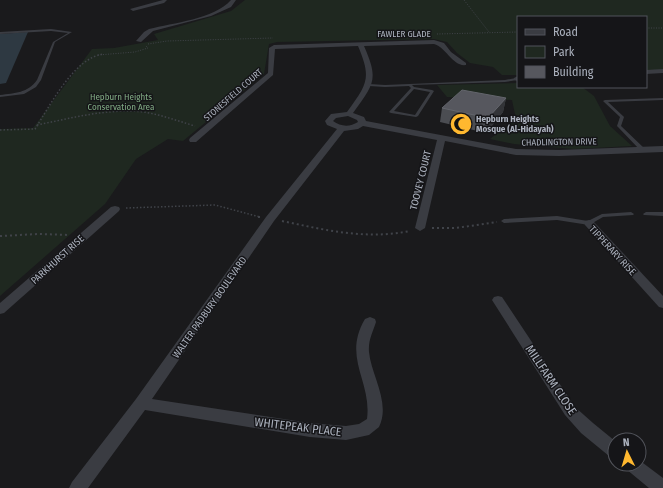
<svg xmlns="http://www.w3.org/2000/svg" width="663" height="488" viewBox="0 0 663 488" font-family="'Fira Sans Condensed',sans-serif">
  <style>
    .green { fill: #1f2820 }
    .water { fill: #2e3942 }
    .lines { fill: none; stroke-linecap: round; stroke-linejoin: round }
    .path-far2 { stroke: #404349; stroke-width: 1; stroke-dasharray: 1 1.5; stroke-linecap: butt }
    .path-far1 { stroke: #404349; stroke-width: 1.5; stroke-dasharray: 1.5 2; stroke-linecap: butt }
    .path { stroke: #404349; stroke-width: 2; stroke-dasharray: 2 3; stroke-linecap: butt }
    .lane { fill: #3a3c42; fill-rule: evenodd }
    .street { fill: #3a3c42; fill-rule: evenodd }
    .wall { fill: #4b4d52 }
    .shaded-wall { fill: #333438 }
    .building { fill: #56575e; stroke: #63656c }
    .labels { text-anchor: middle; stroke-width: 3; stroke-linejoin: round; paint-order: stroke }
    .far-street-label { font-size: 9px; fill: #abb1bd; stroke: #151518 }
    .far-park-label { font-size: 9px; fill: #80aa83; stroke: #151518 }
    .far-poi-label { font-size: 9px; font-weight: bold; fill: #abb1bd; stroke: #151518; text-anchor: start }
    .street-label { font-size: 10px; fill: #abb1bd; stroke: #151518 }
    .near-street-label { font-size: 12px; fill: #abb1bd; stroke: #151518 }
  </style>
  <rect width="100%" height="100%" fill="#1a1a1c"/>
  <g class="green">
    <path d="M245 0H663V70H646V17H518V75H502L493 67 470 63 457 53 447 42 434 39 277 42 269 44 264 74 183 141 168 139 136 159 105 204 0 296V129L33 128 92 49 114 48 158 40 154 34 231 11Z"/>
    <path d="M518 83V87H582L594 96 610 126 632 146 574 149 514 144 490 139 516 119 512 100 447 97 437 85Z"/>
  </g>
  <path class="water" d="M28 32 6 83 0 84V34Z"/>
  <g class="lines">
    <g class="path-far2">
      <path d="M464 0 489 32"/>
      <path d="M646 28H663"/>
      <path d="M437 34 518 32"/>
      <path d="M148 44 167 41 273 38"/>
      <path d="M98 55 135 52 148 48 146 46"/>
    </g>
    <g class="path-far1">
      <path d="M37 125C72 118 108 108 144 112 162 115 178 121 195 126"/>
      <path d="M0 130 35 129C50 106 74 57 104 54"/>
      <path d="M126 208 215 205 260 217"/>
    </g>
    <g class="path">
      <path d="M258 217H260"/>
      <path d="M282 221C325 230 366 240 410 231"/>
      <path d="M432 228H456L497 222"/>
      <path d="M0 236 39 234 69 235"/>
    </g>
    <g class="lane">
      <path d="M51 29 72 32 55 42 41 80 36 87 24 94 0 97V95C15 93 28 93 37 80L53 42 68 33 51 31 0 34V32Z"/>
      <path d="M516 78H517V80L505 82 412 85 414 87 432 90 434 91 418 116 416 117 391 113 389 112 411 88 409 86 385 87 369 86 367 85 369 84 385 85 505 80ZM414 89 430 92 415 115 394 111Z"/>
      <path d="M663 98V100L608 102 623 116 624 117 621 126 645 149V150L643 151H641L618 127 617 126 620 117 603 101 605 100Z"/>
      <path d="M631 212 634 214 633 215 603 217 589 225 557 220 504 223 501 221 504 219 557 216 588 221 602 214Z"/>
      <path d="M646 212H663V216L644 215 643 214Z"/>
    </g>
    <g class="street">
      <path d="M163 0H167L164 3 133 11 130 9Z"/>
      <path d="M231 0H236L231 7 211 16 153 31 141 42 136 41 144 32 149 29C173 23 214 19 231 0Z"/>
      <path d="M434 40 444 43 451 52 466 63V65C453 67 446 47 434 44L364 46C379 80 374 84 353 113L364 117 366 121 516 149 559 150 663 146V152L559 156 516 155 445 141 425 228 420 231 415 228 437 140 363 126 358 129 344 131 274 221 152 399 310 423 346 426 359 424 367 419C372 381 342 358 365 319L370 317 375 319 376 322C373 332 368 340 369 352 371 375 391 403 379 427L369 435 346 440 310 437 145 410 88 488H69L72 482 136 399 266 217 337 129 327 125 325 121 331 114 347 112C367 84 372 79 358 46L275 49 273 75 196 142H190L189 140 190 138 268 73 269 48 274 45ZM348 116 357 120 358 122C350 127 341 127 333 121L336 118Z"/>
      <path d="M663 69V73L646 74V70Z"/>
      <path d="M518 76V81L514 80V78Z"/>
      <path d="M115 206 119 207 120 209 119 211 4 313 0 314V303L111 207Z"/>
      <path d="M589 220 593 221 663 296V308L659 307 585 225 584 223 585 221Z"/>
      <path d="M498 296 502 297 575 407 593 423 615 441V458L609 456 581 433 565 415 492 300 494 297Z"/>
      <path d="M639 460 663 478V488H649L626 469 624 464H639Z"/>
    </g>
  </g>
  <path class="wall" d="M506 98 503 112 486 133 440 122 442 108Z"/>
  <path class="shaded-wall" d="M506 98 503 112 486 133 488 118Z"/>
  <path class="building" d="M462 90 506 98 488 118 442 108Z"/>
  <defs>
    <g id="mosque-disc" transform="scale(1.15)"><circle r="9.5" fill="#ffb82f" stroke="#151518"/><path d="M3.5-4.9A6 6 0 1 0 3.5 4.9A5 5 0 1 1 3.5-4.9Z" fill="#111"/></g>
  </defs>
  <g fill-rule="evenodd">
    <use href="#mosque-disc" x="461" y="124"/>
  </g>
  <g class="labels">
    <g class="far-street-label">
      <text x="404" y="37">FAWLER GLADE</text>
      <text transform="translate(233 95) rotate(-41)" y="3">STONESFIELD COURT</text>
      <text transform="translate(559 142) rotate(-1)" y="3">CHADLINGTON DRIVE</text>
    </g>
    <g class="far-park-label">
      <text x="121" y="100">Hepburn Heights<tspan x="121" dy="10">Conservation Area</tspan></text>
    </g>
    <g class="far-poi-label">
      <text x="476" y="122">Hepburn Heights<tspan x="476" dy="10">Mosque (Al-Hidayah)</tspan></text>
    </g>
    <g class="street-label">
      <text transform="translate(420 180) rotate(-76)" y="4">TOOVEY COURT</text>
      <text transform="translate(613 250) rotate(47)" y="4">TIPPERARY RISE</text>
      <text transform="translate(57 259) rotate(-42)" y="4">PARKHURST RISE</text>
      <text transform="translate(209 307) rotate(-55)" y="4">WALTER PADBURY BOULEVARD</text>
    </g>
    <g class="near-street-label">
      <text transform="translate(551 380) rotate(56)" y="4">MILLFARM CLOSE</text>
      <text transform="translate(298 427) rotate(7)" y="4">WHITEPEAK PLACE</text>
    </g>
  </g>
  <rect x="517" y="16" width="130" height="72" fill="#151518" stroke="#51535a"/>
  <rect x="525" y="29" width="20" height="6" fill="#3a3c42" stroke="#51535a"/>
  <text x="553" y="36" font-size="12" fill="#abb1bd">Road</text>
  <rect x="525" y="46" width="20" height="12" fill="#1f2820" stroke="#51535a"/>
  <text x="553" y="56" font-size="12" fill="#abb1bd">Park</text>
  <rect x="525" y="66" width="20" height="12" fill="#56575e" stroke="#51535a"/>
  <text x="553" y="76" font-size="12" fill="#abb1bd">Building</text>
  <g transform="translate(627 452) rotate(355)"><circle r="19" fill="#151518" stroke="#51535a"/>
  <path d="M0-3L7 15L0 10L-7 15Z" fill="#ffb82f"/>
  <text y="-6" font-size="11" font-weight="bold" text-anchor="middle" fill="#abb1bd">N</text>
  </g>
</svg>
